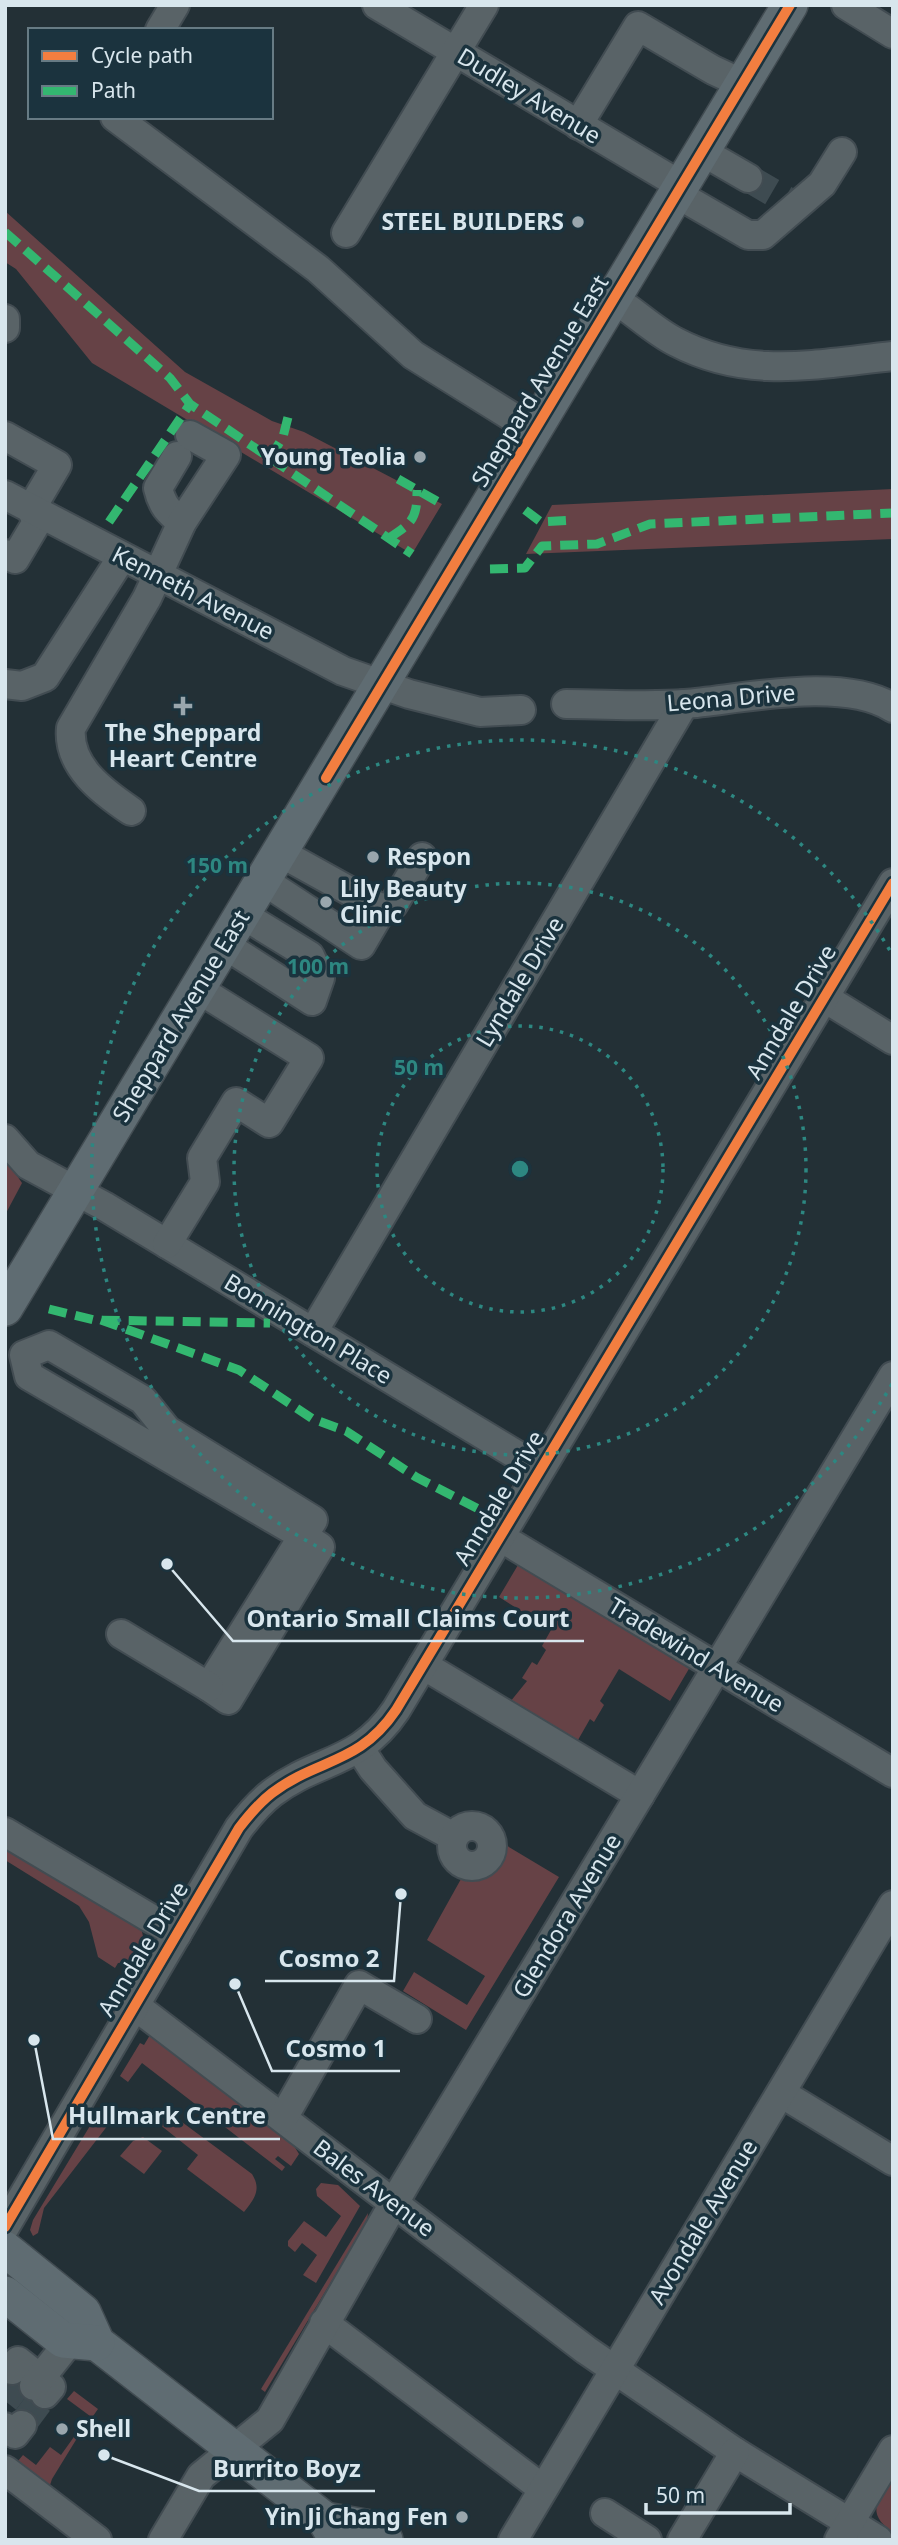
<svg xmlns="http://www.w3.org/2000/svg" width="898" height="2545" viewBox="0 0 898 2545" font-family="'Noto Sans',sans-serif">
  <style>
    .green { fill: #664246 }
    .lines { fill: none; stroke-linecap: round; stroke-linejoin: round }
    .minor-tunnel { stroke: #3e4b51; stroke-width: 28; stroke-dasharray: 28 14; stroke-linecap: butt }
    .minor-casing { stroke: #424c52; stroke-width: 32 }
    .major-casing { stroke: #424c52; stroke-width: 38 }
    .minor { stroke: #596367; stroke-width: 28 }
    .major { stroke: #5f6c72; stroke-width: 35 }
    .quiet { stroke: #33b770; stroke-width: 9; stroke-dasharray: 18 9; stroke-linecap: butt }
    .cycleway-casing { stroke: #1b333e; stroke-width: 15 }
    .cycleway { stroke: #f27e40; stroke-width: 10 }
    .ring { fill: none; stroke: #2d8781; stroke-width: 3.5; stroke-dasharray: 3.5 7 }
    .poi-dot { fill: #99a6ad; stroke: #1b333e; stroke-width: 2.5 }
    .labels { text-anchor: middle; stroke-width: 7; stroke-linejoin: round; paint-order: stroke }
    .street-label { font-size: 23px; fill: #d8e6ed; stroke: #1b333e }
    .poi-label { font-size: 23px; font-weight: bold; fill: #d8e6ed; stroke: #1b333e; text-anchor: end }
    .centre { fill: #2d8781; stroke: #1b333e; stroke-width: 3.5 }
    .ring-label { font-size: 21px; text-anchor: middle; font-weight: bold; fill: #2d8781; stroke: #1b333e; stroke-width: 7; stroke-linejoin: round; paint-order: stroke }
    .leader { fill: none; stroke: #d8e6ed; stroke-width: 2.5 }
    .callout-dot { fill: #d8e6ed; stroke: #1b333e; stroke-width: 2.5 }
    .callout-label { font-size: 24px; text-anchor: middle; font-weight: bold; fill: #d8e6ed; stroke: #1b333e; stroke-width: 7; stroke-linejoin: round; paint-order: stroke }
  </style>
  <rect width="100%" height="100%" fill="#233036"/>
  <g class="green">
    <path d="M5 211 185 372 272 421 304 432 442 504 412 554 92 363 16 269 5 262Z"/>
    <path d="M893 489V539L526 554 552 505Z"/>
    <path d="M5 1158 22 1183 5 1215Z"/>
    <path d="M518 1565 690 1667 670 1701 619 1669 600 1701 604 1705 594 1722 590 1719 574 1747 506 1707 527 1681 522 1678 532 1662 537 1665 546 1650 542 1646 551 1630 499 1597Z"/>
    <path d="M504 1844 559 1877 466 2030 403 1991 414 1972 467 2005 485 1976 427 1940 461 1879 488 1871Z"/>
    <path d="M5 1846 141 1927 144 1941 131 1962 118 1963 115 1968 98 1957 89 1922 79 1906 5 1860Z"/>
    <path d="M150 2035 291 2141 299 2154 291 2166 278 2156 275 2159 285 2167 282 2171 142 2063 128 2082 120 2076 140 2043 144 2045Z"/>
    <path d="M102 2106 115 2116 44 2208 38 2233 33 2236 30 2230 33 2220Z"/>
    <path d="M163 2108 252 2174C262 2190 254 2199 244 2212L187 2169 198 2155 154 2120V2112Z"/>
    <path d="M143 2137 162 2151 144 2174 120 2156 133 2141Z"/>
    <path d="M321 2183 338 2185 360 2206 316 2283 303 2275 317 2255 302 2243 295 2252 288 2246V2241L304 2221 326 2237 341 2216 317 2196 316 2189Z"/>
    <path d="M368 2213 367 2222 265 2392 261 2389Z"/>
    <path d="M74 2391 98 2409 86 2426 84 2424 90 2416 67 2399Z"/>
    <path d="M76 2434 79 2435 52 2479 47 2494 13 2467 23 2455 36 2465 50 2447 61 2455Z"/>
    <path d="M893 2474V2532C864 2513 879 2498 893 2474Z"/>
  </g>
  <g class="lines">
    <g class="minor-tunnel">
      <path d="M748 178 786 200"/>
      <path d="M5 2401 23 2378"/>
      <path d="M22 2425 45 2394"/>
    </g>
    <g class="minor-casing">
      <g id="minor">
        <path d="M377 5 682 186"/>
        <path d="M846 5 893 34"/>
        <path d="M160 30 175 5"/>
        <path d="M115 117 318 269 413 355 535 431"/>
        <path d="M578 125 638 26 713 70 743 84"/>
        <path d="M703 152 748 178"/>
        <path d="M677 194 748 235H763L822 184 842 152"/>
        <path d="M346 233 484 5"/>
        <path d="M614 299C635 312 654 331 676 342 749 380 815 364 893 356"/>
        <path d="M5 319V328"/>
        <path d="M5 436 57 465 31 509 37 522 15 559 5 554"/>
        <path d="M177 456 158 488C162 505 168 512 182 522"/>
        <path d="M5 495 343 671 409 694 480 712 521 710"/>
        <path d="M5 684 22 686 45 677 122 557"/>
        <path d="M566 704C606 704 646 707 685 704 743 699 843 676 893 708"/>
        <path d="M131 811C103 792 67 766 71 728L147 598 182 522 226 455 190 435"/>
        <path d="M264 881 361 945 382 909 281 853"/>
        <path d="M382 909 393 905 422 857"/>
        <path d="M225 945 312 1001 320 978 310 956 243 915"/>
        <path d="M823 997 893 1040"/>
        <path d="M5 1139 28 1165 104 1206 540 1469"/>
        <path d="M167 1244 205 1182 202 1158 236 1102 269 1123 309 1058 198 989"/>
        <path d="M313 1332 684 704"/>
        <path d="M24 1355 29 1376 303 1536 209 1687 228 1700 320 1547 303 1536 313 1520 167 1430 143 1400 49 1345 24 1355"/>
        <path d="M500 1537 893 1773"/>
        <path d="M121 1634 209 1687"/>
        <path d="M423 1665 640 1795"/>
        <path d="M360 1749 373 1769 415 1816 454 1837"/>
        <circle cx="472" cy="1846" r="20"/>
        <path d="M5 1832 177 1934"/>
        <path d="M134 2005 586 2350 735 2452 878 2540"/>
        <path d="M781 2093 893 2161"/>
        <path d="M283 2118 359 1985 417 2019"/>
        <path d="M5 2227 239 1828C249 1815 259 1803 272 1793 318 1758 359 1765 396 1710L893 883"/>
        <path d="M324 2323 543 2489"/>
        <path d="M12 2370 18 2361 51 2387 45 2394"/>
        <path d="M34 2386 70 2341"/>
        <path d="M5 2427 15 2434 22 2425"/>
        <path d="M5 2470 97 2540"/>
        <path d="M605 2513 647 2540"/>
        <path d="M163 2540 201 2476 270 2420 405 2184 893 1376"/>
        <path d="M513 2540 893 1905"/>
        <path d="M682 2540 735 2452"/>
        <path d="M839 2540 893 2450"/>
      </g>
    </g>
    <g class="major-casing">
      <g id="major">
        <path d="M5 1308 790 5"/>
        <path d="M5 2249 83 2312 97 2343 325 2520 337 2540"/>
        <path d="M5 2294 63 2340 97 2343"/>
        <path d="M325 2520 370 2528 385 2540"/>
      </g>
    </g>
    <use href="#minor" class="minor"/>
    <use href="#major" class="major"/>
    <g class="quiet">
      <path d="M5 232 170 378 190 404 412 554"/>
      <path d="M270 458 283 437 289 413"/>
      <path d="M398 479 442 504"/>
      <path d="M525 510 541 522 573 520"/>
      <path d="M109 522 190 404"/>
      <path d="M389 538C413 522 417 519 417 490"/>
      <path d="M490 569 525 568 542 546 597 544 650 524 893 513"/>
      <path d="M49 1309 94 1320 270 1323"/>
      <path d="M101 1320 239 1370 313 1419 346 1431 416 1477 494 1517"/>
    </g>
    <g class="cycleway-casing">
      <g id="cycleway">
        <path d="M326 778 790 5"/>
        <path d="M5 2227 239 1828C249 1815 259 1803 272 1793 318 1758 359 1765 396 1710L893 883"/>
      </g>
    </g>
    <use href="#cycleway" class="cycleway"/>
  </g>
  <g class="ring">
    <circle cx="520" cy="1169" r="143"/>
    <circle cx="520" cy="1169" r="286"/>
    <path d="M892 1384A429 429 0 1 1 892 954"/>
  </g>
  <g class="poi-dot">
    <circle cx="578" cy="222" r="7"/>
    <circle cx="420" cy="457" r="7"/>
    <path d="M179.5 695.5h7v7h7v7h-7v7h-7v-7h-7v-7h7z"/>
    <circle cx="373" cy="857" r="7"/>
    <circle cx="326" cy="902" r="7"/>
    <circle cx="62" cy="2429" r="7"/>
    <circle cx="462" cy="2517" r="7"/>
  </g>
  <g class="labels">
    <g class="street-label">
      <text transform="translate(529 96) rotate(31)" y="8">Dudley Avenue</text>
      <text transform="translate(540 381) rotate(-59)" y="8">Sheppard Avenue East</text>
      <text transform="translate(193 593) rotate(27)" y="8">Kenneth Avenue</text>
      <text transform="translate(731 698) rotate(-5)" y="8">Leona Drive</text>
      <text transform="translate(520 982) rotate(-59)" y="8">Lyndale Drive</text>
      <text transform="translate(791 1012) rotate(-59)" y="8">Anndale Drive</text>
      <text transform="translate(181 1016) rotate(-59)" y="8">Sheppard Avenue East</text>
      <text transform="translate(308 1329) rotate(31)" y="8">Bonnington Place</text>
      <text transform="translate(499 1498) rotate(-59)" y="8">Anndale Drive</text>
      <text transform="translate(696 1655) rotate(31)" y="8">Tradewind Avenue</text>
      <text transform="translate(567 1916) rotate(-59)" y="8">Glendora Avenue</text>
      <text transform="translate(143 1949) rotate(-59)" y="8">Anndale Drive</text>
      <text transform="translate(374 2188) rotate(37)" y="8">Bales Avenue</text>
      <text transform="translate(703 2222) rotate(-59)" y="8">Avondale Avenue</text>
    </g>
    <g class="poi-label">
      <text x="564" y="230">STEEL BUILDERS</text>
      <text x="406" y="465">Young Teolia</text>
      <text x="183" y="741" text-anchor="middle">The Sheppard<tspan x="183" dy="26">Heart Centre</tspan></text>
      <text x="387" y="865" text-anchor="start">Respon</text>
      <text x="340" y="897" text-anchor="start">Lily Beauty<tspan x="340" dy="26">Clinic</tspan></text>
      <text x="76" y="2437" text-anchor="start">Shell</text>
      <text x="448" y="2525">Yin Ji Chang Fen</text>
    </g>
  </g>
  <circle cx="520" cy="1169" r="10" class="centre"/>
  <g class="ring-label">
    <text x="217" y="873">150 m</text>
    <text x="318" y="974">100 m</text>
    <text x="419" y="1075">50 m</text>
  </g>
  <path class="leader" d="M167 1564L233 1641H584M401 1894L394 1981H265M235 1984L272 2071H400M34 2040L53 2139H280M104 2455L199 2491H375"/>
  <g class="callout-dot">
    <circle cx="167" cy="1564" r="7"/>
    <circle cx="401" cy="1894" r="7"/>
    <circle cx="235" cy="1984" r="7"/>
    <circle cx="34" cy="2040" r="7"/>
    <circle cx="104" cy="2455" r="7"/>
  </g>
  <g class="callout-label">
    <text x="408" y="1627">Ontario Small Claims Court</text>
    <text x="329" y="1967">Cosmo 2</text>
    <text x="336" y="2057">Cosmo 1</text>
    <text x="167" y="2124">Hullmark Centre</text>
    <text x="287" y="2477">Burrito Boyz</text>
  </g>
  <rect width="898" height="2545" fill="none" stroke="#d8e6ed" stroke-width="14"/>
  <rect x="28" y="28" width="245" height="91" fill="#1b333e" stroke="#677b84" stroke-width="2"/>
  <rect x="42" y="51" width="35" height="10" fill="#f27e40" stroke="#677b84" stroke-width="2"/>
  <text x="91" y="63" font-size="21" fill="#d8e6ed">Cycle path</text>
  <rect x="42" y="86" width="35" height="10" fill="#33b770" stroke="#677b84" stroke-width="2"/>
  <text x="91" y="98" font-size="21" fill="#d8e6ed">Path</text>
  <path d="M646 2503v10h144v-10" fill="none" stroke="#d8e6ed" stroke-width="3.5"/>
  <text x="656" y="2503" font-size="21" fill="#d8e6ed" stroke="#1b333e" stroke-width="5" paint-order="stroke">50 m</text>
</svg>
